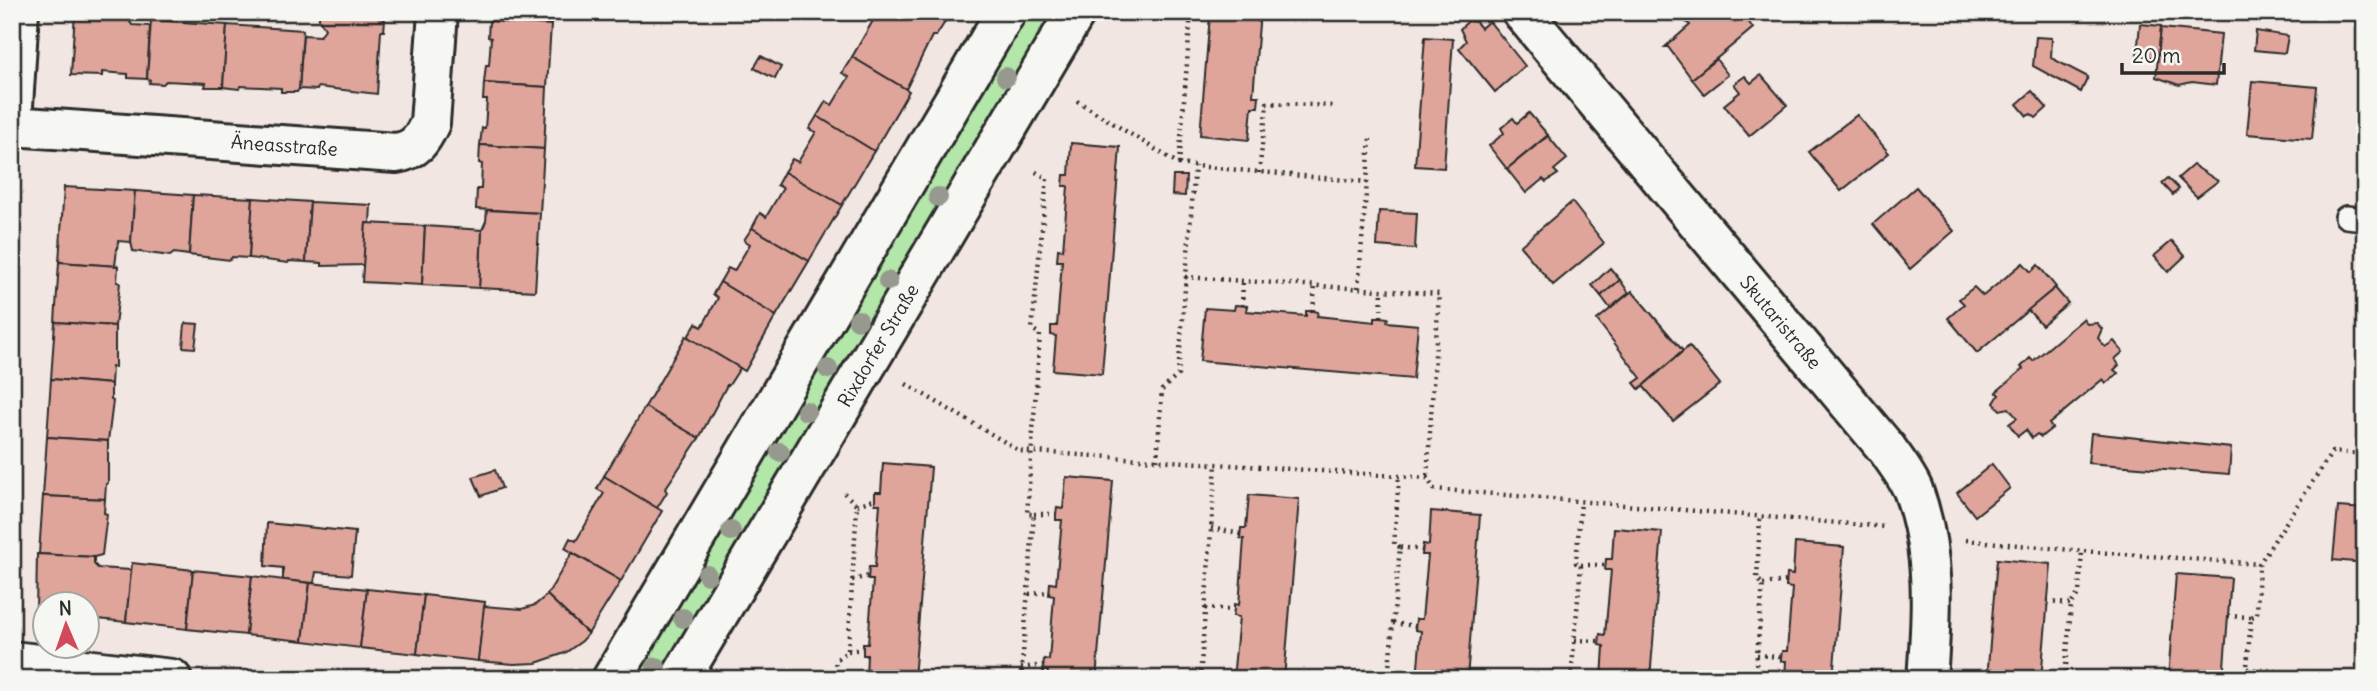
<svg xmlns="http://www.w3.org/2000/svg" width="2377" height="691" viewBox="0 0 2377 691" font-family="Delius,sans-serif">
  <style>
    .green { fill: #b2e7a9; stroke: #6e896a; stroke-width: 2 }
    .building { fill: #dfa59b; stroke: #2b2b2b; stroke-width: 2 }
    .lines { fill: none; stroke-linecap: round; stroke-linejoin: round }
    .service-casing { stroke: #2b2b2b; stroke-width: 26 }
    .minor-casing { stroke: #2b2b2b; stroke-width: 44 }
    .tertiary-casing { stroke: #2b2b2b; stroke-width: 44 }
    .path { stroke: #2b2b2b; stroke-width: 4.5; stroke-dasharray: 2 5; stroke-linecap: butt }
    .service { stroke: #f6f6f2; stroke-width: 21 }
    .minor { stroke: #f6f6f2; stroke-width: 38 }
    .tertiary { stroke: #f6f6f2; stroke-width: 38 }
    .tree { fill: #97998e }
    .labels { text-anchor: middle; stroke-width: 6; stroke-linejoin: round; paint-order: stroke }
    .street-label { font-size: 19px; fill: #2b2b2b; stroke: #f6f6f2 }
  </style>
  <rect width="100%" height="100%" fill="#f1e6e1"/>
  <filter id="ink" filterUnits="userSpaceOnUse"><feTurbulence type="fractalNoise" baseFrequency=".0143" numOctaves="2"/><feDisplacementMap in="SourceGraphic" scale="14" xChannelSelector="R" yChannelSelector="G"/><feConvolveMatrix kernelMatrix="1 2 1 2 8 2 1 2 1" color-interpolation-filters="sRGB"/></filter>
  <g filter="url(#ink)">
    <path class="green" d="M1020 12H1056L666 679H625Z"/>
    <g class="building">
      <path d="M75 12H133L127 17 132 25 150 26 147 79 128 78V74L102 72V76L71 75Z"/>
      <path d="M319 12H382V18L385 20 384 31H381L377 94 318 87 317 90 299 89 303 35 320 36 325 29 319 19Z"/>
      <path d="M489 12H552L551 25 489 21Z"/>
      <path d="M878 12H929L945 22 936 36H932L906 89 852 57Z"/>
      <path d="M1205 12H1260L1253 96H1259L1258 107H1252L1249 140 1200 135 1210 15H1205Z"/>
      <path d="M1697 12H1741L1753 28 1692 79 1668 47H1665L1690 25 1686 22Z"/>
      <path d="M151 20 227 25 223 87H205L206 83 166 81 163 84 149 83 150 80 147 79Z"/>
      <path d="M489 21 551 25 547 87 484 83 486 65H489L491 38 488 37Z"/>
      <path d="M1468 21 1476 22 1481 28 1489 21 1525 66 1495 92 1459 48 1466 41 1460 29Z"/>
      <path d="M2140 24 2161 26 2158 58 2137 55Z"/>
      <path d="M227 25 303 30 299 89 297 92H281V88L240 86 239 89 223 87Z"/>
      <path d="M2161 28 2221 34 2216 85 2192 82 2179 85 2156 77Z"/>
      <path d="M2256 31 2288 36 2285 53 2254 50Z"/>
      <path d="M1425 37 1453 39 1444 168 1415 166Z"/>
      <path d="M2036 37 2052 38 2051 58 2088 77 2081 92 2033 66Z"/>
      <path d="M761 56 781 67 775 79 754 68Z"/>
      <path d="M852 57 909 91 874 151 817 116 826 101 832 105 849 77 842 73Z"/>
      <path d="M1716 59 1728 75 1704 94 1692 79Z"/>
      <path d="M1761 75 1787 105 1749 136 1724 105 1740 92 1734 84 1745 76 1751 83Z"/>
      <path d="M2252 81 2317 87 2312 139 2247 134Z"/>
      <path d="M484 83 547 87 544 149 480 145 482 128H485L487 100H483Z"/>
      <path d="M2032 91 2047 108 2036 118 2031 114 2027 116 2017 104Z"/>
      <path d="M1529 113 1548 135 1507 169 1489 146 1504 133 1501 128 1513 118 1517 123Z"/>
      <path d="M1857 115 1889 153 1841 191 1809 152Z"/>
      <path d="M817 116 874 151 842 205 784 172 792 159 798 162 816 132 809 129Z"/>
      <path d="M1548 136 1567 159 1554 170 1558 174 1546 182 1543 179 1526 193 1507 169Z"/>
      <path d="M1071 143 1120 147 1102 374 1053 370 1056 336 1051 335V326H1057L1062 261H1057L1058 249 1063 250 1068 186H1063L1064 175H1069Z"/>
      <path d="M480 145 544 149 540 213 476 209 477 189H481L482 164 479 163Z"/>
      <path d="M2193 165 2218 181 2197 197 2178 178Z"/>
      <path d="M784 172 842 205 809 261 752 228 760 213 766 217 783 188 777 185Z"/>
      <path d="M1173 176H1186L1185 196 1172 195Z"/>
      <path d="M2168 178 2179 189 2173 195 2162 183Z"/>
      <path d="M64 187 135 191 131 242 118 241 115 266 59 262Z"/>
      <path d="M1916 187 1954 231 1910 269 1873 224Z"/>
      <path d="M135 191 193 195 189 255 174 253 170 256 133 251 131 242Z"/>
      <path d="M193 195 253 198 249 258 232 257 230 260 189 255Z"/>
      <path d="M253 198 310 202 306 262 289 261 288 263 249 258Z"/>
      <path d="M310 202 371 205 370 223H366L364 265 322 266V263L306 262Z"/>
      <path d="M1572 202 1604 243 1553 285 1520 246Z"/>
      <path d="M487 210 540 213 535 291 479 288 482 230 486 221Z"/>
      <path d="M1379 211 1417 213 1415 249 1377 246Z"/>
      <path d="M366 223 425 226 422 285 362 282Z"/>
      <path d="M425 226 482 230 479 288 422 285Z"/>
      <path d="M752 228 809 261 776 316 720 282 728 268 734 271 750 244 744 240Z"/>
      <path d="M2172 241 2185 256 2168 272 2154 256Z"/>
      <path d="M59 262 118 266 117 282 120 283 115 326 55 322Z"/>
      <path d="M2023 263 2031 272 2038 265 2056 287 1977 353 1948 318 1964 304 1959 299 1974 287 1983 296Z"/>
      <path d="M1610 268 1620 280 1601 296 1592 285Z"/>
      <path d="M1620 280 1629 293 1610 308 1601 296Z"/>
      <path d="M720 282 776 316 745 371 688 337 696 323 702 327 718 298 713 294Z"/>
      <path d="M2055 288 2068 303 2042 325 2028 310Z"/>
      <path d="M1632 291 1683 351 1639 389 1634 383 1641 378 1597 320Z"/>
      <path d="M1235 305 1247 306 1246 311 1306 316V311H1313L1318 312 1317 316 1375 322V317H1381L1388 318 1387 322 1418 325 1413 379 1200 361 1205 308 1234 310Z"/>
      <path d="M2083 319 2087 324 2097 323 2102 329 2098 338 2105 347 2114 341 2123 352 2115 359 2119 365 2114 370 2118 373 2106 383 2103 379 2049 424 2052 428 2041 437 2037 434 2032 438 2026 430 2018 436 2009 424 2017 418 2009 408 2000 410 1994 403 1999 395 1996 392 2023 369 2021 367 2030 358 2033 361Z"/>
      <path d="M55 322 115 326V367H112L111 384 51 379Z"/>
      <path d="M185 323 198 324 195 348 183 347Z"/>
      <path d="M686 336 740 368 729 385H727L699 438 645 407Z"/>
      <path d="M1689 346 1720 384 1673 421 1643 386Z"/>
      <path d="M51 379 111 384V400L113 401 108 441 47 437Z"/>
      <path d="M645 407 699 438 665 489 667 492 657 508 604 476Z"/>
      <path d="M2091 433 2231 448 2229 474 2088 463Z"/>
      <path d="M47 437 108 441V483L106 484 105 499 43 496Z"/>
      <path d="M883 463 931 467 914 679H866L867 655H863V644H868L873 580H868L869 567H875L880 504H875V492H881Z"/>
      <path d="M1992 464 2010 488 1975 516 1957 493Z"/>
      <path d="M495 470 502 488 481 496 473 477Z"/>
      <path d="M604 476 662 511 621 581 565 548 570 538 576 541 604 493 597 489Z"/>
      <path d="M1066 477 1113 481 1096 679H1047L1048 671H1043L1044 659 1049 660 1054 596 1049 595 1050 583 1056 584 1062 520H1056V514L1057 508 1063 509Z"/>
      <path d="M1249 495 1299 499 1284 679H1233L1239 617 1233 616 1234 610V604L1239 605 1244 539 1240 538 1241 528H1246Z"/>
      <path d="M43 496 105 499 104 513 107 514 102 555 94 557 39 554Z"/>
      <path d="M2338 507 2365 509V563L2333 560Z"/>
      <path d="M1431 511 1480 515 1467 679H1417L1421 631 1415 630 1416 619H1422L1428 555H1422L1423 544 1429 545Z"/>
      <path d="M267 523 355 532 351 575 316 572 314 583 283 580V568L265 566Z"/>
      <path d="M1614 528 1662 532 1650 679H1602L1604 646 1599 645 1600 634 1605 635 1611 570H1605L1606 559H1612Z"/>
      <path d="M1795 543 1844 547 1833 679H1785L1786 661H1781V657L1782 651H1787L1792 588 1786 587 1787 574 1793 575Z"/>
      <path d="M572 553 621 581 588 634 547 595Z"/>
      <path d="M37 554 94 557V564L98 568 131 570 126 622 88 618V604H46V614L36 613Z"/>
      <path d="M1997 559 2051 564 2041 679H1987Z"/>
      <path d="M132 563 193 570 187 629 126 622Z"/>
      <path d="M193 570 252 576 246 635 187 629Z"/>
      <path d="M2176 574 2231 578 2223 679H2168Z"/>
      <path d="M252 576 310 583 303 641 246 635Z"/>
      <path d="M310 583 367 589 360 648 303 641Z"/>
      <path d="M367 589 424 595 417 654 360 648Z"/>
      <path d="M424 595 485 602 478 661 417 654Z"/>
      <path d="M547 595 588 634 582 641 565 653 536 663 514 664 478 661 484 606 522 609 535 605Z"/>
    </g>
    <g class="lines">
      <g class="service-casing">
        <path id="service" d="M2346 217 2365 219"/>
      </g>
      <g class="minor-casing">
        <g id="minor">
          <path id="s1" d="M1522 12 1887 449C1896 462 1907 476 1913 490 1936 552 1932 615 1927 679"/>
          <path d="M12 121 19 12"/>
          <path id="s2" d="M12 126 396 153C416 150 422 140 430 123L438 12"/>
          <path d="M12 661 172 679"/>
        </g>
      </g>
      <g class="tertiary-casing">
        <g id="tertiary">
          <path d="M612 679 1006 12"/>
          <path id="s3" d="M680 679 1076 12"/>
        </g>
      </g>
      <g class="path">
        <path d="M1077 101 1179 164 1195 166 1367 182 1370 137"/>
        <path d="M1179 164 1191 12"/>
        <path d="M1259 173 1267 103 1334 106"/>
        <path d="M1185 277 1439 294 1427 478"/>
        <path d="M1358 288 1367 182"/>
        <path d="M1242 306 1243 281"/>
        <path d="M1313 311 1315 285"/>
        <path d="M1381 317 1382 290"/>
        <path d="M906 384 1020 451 1427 478 1434 489 1886 527"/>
        <path d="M1157 460 1162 390 1178 375 1195 166"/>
        <path d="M857 505 875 499"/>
        <path d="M1034 514H1056"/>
        <path d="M1211 528 1241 534"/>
        <path d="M1966 540 2082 551"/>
        <path d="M1400 547 1423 550"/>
        <path d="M1581 565H1606"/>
        <path d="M852 580 869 576"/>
        <path d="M1763 584 1787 581"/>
        <path d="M1029 594 1049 592"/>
        <path d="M2047 602 2071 604"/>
        <path d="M1205 608 1234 610"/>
        <path d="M2228 616 2251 617"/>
        <path d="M1393 623 1416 626"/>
        <path d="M1575 640 1599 641"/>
        <path d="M848 651 863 649"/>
        <path d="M1757 655 1781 657"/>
        <path d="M1021 668 1044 665"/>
        <path d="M2247 669 2365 678"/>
        <path d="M2041 675 2065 677"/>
        <path d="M834 679 836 660 848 651 857 505 844 493"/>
        <path d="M1021 679 1034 514H1027L1040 334 1032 329 1047 178 1034 171"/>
        <path d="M1200 679 1216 464"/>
        <path d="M1388 679 1400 547 1394 545 1399 476"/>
        <path d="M1571 679 1581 565 1576 563 1581 502"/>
        <path d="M1755 679 1763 584 1757 579 1760 517"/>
        <path d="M2065 679 2071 604 2079 593 2082 551 2259 564"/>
        <path d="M2246 679 2251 617 2257 615 2259 564 2332 452 2365 454"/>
      </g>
      <use href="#service" class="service"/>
      <use href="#minor" class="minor"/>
      <use href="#tertiary" class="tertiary"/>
    </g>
    <g class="tree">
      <circle cx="1006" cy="77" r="10"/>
      <circle cx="938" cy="197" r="10"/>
      <circle cx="888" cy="281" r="10"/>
      <circle cx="858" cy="320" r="10"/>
      <circle cx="828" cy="369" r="10"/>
      <circle cx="806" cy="411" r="10"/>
      <circle cx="780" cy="452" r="10"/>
      <circle cx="731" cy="531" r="10"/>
      <circle cx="707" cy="575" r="10"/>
      <circle cx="683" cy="618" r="10"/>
      <circle cx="656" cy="667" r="10"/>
    </g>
  </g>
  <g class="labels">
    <g class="street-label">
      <text dy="7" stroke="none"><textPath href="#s2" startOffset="273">Äneasstraße</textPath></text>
      <text dy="7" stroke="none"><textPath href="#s1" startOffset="404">Skutaristraße</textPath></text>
      <text dy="7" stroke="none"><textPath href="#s3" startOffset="388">Rixdorfer Straße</textPath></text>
    </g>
  </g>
  <rect width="2377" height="691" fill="none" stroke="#f6f6f2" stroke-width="42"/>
  <rect x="21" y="21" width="2335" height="649" fill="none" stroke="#2b2b2b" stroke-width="2.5" filter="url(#ink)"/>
  <g transform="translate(66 625) rotate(358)"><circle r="33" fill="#f6f6f2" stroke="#a5a5a2" stroke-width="2"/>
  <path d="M0-5L12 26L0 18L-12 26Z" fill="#d1495b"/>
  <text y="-10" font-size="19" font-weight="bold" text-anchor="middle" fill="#2b2b2b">N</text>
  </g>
  <path d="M2122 63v10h102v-10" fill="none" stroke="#2b2b2b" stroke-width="3.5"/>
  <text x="2132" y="63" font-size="21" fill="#2b2b2b" stroke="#f6f6f2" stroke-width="5" paint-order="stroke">20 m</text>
</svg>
